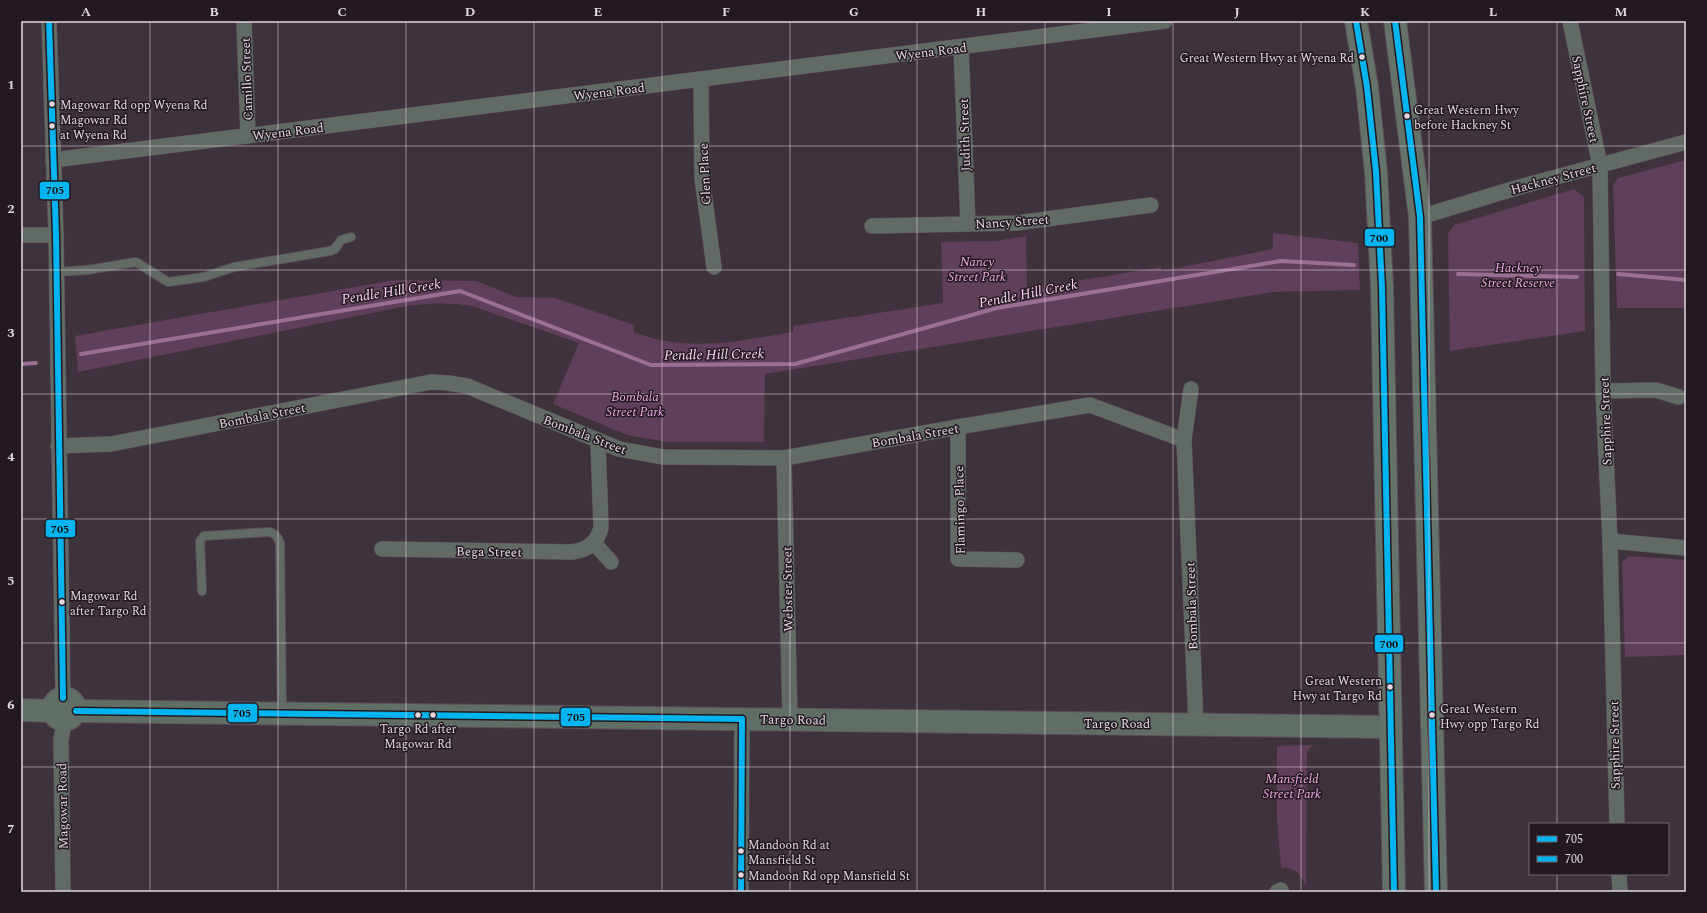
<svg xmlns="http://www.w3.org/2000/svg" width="1707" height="913" viewBox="0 0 1707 913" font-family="Spectral,serif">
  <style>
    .green { fill: #5f3f59 }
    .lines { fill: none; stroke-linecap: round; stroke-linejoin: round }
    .stream { stroke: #9a6f92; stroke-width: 4 }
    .lane-casing { stroke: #5b5059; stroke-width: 10 }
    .street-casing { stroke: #5b5059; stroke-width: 16 }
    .secondary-casing { stroke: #5b5059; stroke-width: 24 }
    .highway-casing { stroke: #5b5059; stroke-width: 24 }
    .lane { stroke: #616a64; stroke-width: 8 }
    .street { stroke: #616a64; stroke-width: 15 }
    .secondary { stroke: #616e66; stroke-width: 22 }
    .highway { stroke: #647269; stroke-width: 22 }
    .bus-1-casing { stroke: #231a21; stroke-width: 9 }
    .bus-2-casing { stroke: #231a21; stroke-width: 9 }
    .bus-1 { stroke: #00b5ef; stroke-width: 6 }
    .bus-2 { stroke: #00b5ef; stroke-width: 6 }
    .grid { fill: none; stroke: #e3d6e1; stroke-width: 1; stroke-opacity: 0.55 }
    .bus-dot { fill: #e3d6e1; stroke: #231a21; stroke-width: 1.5 }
    .labels { text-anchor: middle; stroke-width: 3; stroke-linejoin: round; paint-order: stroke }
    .bus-label { font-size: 12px; fill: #e3d6e1; stroke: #231a21; text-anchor: start }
    .street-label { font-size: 13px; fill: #e3d6e1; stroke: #231a21 }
    .park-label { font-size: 13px; font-style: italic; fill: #eda9e2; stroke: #231a21 }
    .water-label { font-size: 14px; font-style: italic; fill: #fed4f6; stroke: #231a21 }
    .line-badge { stroke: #231a21; stroke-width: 1.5 }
    .pale-badge-label { font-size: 11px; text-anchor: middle; font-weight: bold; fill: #111 }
    .neatline { fill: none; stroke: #e3d6e1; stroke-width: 1.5 }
    .grid-label { font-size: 13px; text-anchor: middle; font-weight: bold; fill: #e3d6e1 }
  </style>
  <rect width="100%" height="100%" fill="#3e323c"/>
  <g class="green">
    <path d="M1686 160V308H1617L1613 185 1618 178Z"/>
    <path d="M1574 189 1584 197 1585 331 1450 351 1448 234 1454 225Z"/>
    <path d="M1273 233 1358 243 1360 290 1274 292 765 374 764 442H668L627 435 553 404 579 343 472 306C446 302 423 303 397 308L78 372 75 336 395 280 476 281 516 297 555 298 634 325V332C686 353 740 341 793 332V326L943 303 941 242 996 241 1026 236 1027 289 1161 267V271L1273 249Z"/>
    <path d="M1629 556 1686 560V655L1625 657 1622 562Z"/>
    <path d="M1313 745 1307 751 1306 887C1302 875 1294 866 1281 868L1277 819V746Z"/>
  </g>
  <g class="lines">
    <g class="stream">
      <path d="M1458 274 1577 277"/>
      <path d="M1618 274 1686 280"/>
      <path d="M81 354 460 291 651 365 795 364 997 308 1281 261 1354 265"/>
      <path d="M21 364 36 363"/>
    </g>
    <g class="lane-casing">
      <g id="lane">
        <path d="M56 272 87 270 136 262 168 282 204 277 234 267 330 251 335 249 341 240 351 237"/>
        <path d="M202 591 200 541 204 536 269 532C275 533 278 537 280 543L282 712"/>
      </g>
    </g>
    <g class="street-casing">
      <g id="street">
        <path d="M49 21 56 235 63 698"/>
        <path d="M244 21 248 136"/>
        <path d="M1570 21 1600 165 1603 391 1610 541 1617 824"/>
        <path d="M961 47 968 224"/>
        <path d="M701 80 702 178 714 267"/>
        <path d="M53 160 1165 21"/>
        <path d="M1420 217 1516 188 1686 142"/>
        <path d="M872 226 1016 223 1151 205"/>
        <path d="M21 235H56"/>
        <path d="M1191 389 1184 440 1196 723"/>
        <path d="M1603 391 1656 390 1679 397"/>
        <path d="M958 427V559L1017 560"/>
        <path d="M58 446 111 444 431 382 448 383 467 386 619 449 663 457 784 458 958 427 1090 405 1184 440"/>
        <path d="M784 458 790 719"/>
        <path d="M1610 541 1686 548"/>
        <path d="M594 543 611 562"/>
        <path d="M382 549 572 552C587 550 598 543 601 527L598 441"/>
        <path d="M1619 874 1620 892"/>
        <path d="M63 892 61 739 65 721"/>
        <path d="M741 892 742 719"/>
        <path d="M1277 892 1281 890"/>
      </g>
    </g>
    <g class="secondary-casing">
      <g id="secondary">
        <circle cx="64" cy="709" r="11"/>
        <path d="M21 710 53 711"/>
        <path d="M76 711 1390 727"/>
      </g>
    </g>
    <g class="highway-casing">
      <g id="highway">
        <path d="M1356 21 1367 87 1376 172 1382 287 1394 892"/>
        <path d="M1395 21 1420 217 1436 892"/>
      </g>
    </g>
    <use href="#lane" class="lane"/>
    <use href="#street" class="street"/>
    <use href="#secondary" class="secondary"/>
    <use href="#highway" class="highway"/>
    <g class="bus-1-casing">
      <g id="bus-1">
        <path d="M49 21 56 235 63 698"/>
        <path d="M76 711 742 719"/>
        <path d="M741 892 742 719"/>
      </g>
    </g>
    <g class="bus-2-casing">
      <g id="bus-2">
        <path d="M1356 21 1367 87 1376 172 1382 287 1394 892"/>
        <path d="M1395 21 1420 217 1436 892"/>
      </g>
    </g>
    <use href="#bus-1" class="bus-1"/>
    <use href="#bus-2" class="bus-2"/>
  </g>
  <path class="grid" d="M150 21V892M278 21V892M406 21V892M534 21V892M662 21V892M790 21V892M917 21V892M1045 21V892M1173 21V892M1301 21V892M1429 21V892M1557 21V824M21 146H1686M21 270H1686M21 394H1686M21 519H1686M21 643H1686M21 767H1686M1557 874V892"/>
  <g class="bus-dot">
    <circle cx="1362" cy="57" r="3.5"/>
    <circle cx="52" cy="104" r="3.5"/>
    <circle cx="1407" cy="116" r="3.5"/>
    <circle cx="52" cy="126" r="3.5"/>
    <circle cx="62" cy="602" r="3.5"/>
    <circle cx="1390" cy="687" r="3.5"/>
    <circle cx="418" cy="715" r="3.5"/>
    <circle cx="433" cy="715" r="3.5"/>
    <circle cx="1432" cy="715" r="3.5"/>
    <circle cx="741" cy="851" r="3.5"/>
    <circle cx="741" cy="875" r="3.5"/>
  </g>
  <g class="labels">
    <g class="bus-label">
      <text x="1354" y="62" text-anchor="end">Great Western Hwy at Wyena Rd</text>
      <text x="60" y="109">Magowar Rd opp Wyena Rd</text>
      <text x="1414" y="114">Great Western Hwy<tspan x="1414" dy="15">before Hackney St</tspan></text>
      <text x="60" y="124">Magowar Rd<tspan x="60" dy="15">at Wyena Rd</tspan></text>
      <text x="70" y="600">Magowar Rd<tspan x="70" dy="15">after Targo Rd</tspan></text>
      <text x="1382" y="685" text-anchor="end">Great Western<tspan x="1382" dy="15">Hwy at Targo Rd</tspan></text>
      <text x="1440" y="713">Great Western<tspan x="1440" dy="15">Hwy opp Targo Rd</tspan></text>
      <text x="418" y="733" text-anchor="middle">Targo Rd after<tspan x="418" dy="15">Magowar Rd</tspan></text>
      <text x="748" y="849">Mandoon Rd at<tspan x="748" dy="15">Mansfield St</tspan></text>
      <text x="748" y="880">Mandoon Rd opp Mansfield St</text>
    </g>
    <g class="street-label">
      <text transform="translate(931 51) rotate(-7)" y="5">Wyena Road</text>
      <text transform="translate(246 79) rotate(-92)" y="5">Camillo Street</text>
      <text transform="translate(609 91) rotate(-7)" y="5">Wyena Road</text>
      <text transform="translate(1586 99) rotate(78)" y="5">Sapphire Street</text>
      <text transform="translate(288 131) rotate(-7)" y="5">Wyena Road</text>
      <text transform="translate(964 135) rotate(-92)" y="5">Judith Street</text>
      <text transform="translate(704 174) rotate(-93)" y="5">Glen Place</text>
      <text transform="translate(1553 178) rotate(-15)" y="5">Hackney Street</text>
      <text transform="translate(1012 221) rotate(-4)" y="5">Nancy Street</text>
      <text transform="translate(262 415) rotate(-11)" y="5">Bombala Street</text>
      <text transform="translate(1605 421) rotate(-92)" y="5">Sapphire Street</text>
      <text transform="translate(585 434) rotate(21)" y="5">Bombala Street</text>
      <text transform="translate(915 435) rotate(-10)" y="5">Bombala Street</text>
      <text transform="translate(959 510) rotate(-91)" y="5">Flamingo Place</text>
      <text transform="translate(489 551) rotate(1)" y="5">Bega Street</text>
      <text transform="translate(787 589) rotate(-91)" y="5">Webster Street</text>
      <text transform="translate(1191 606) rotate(-92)" y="5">Bombala Street</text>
      <text transform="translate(793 719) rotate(1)" y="5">Targo Road</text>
      <text x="1117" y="728">Targo Road</text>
      <text transform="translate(1614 745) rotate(-91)" y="5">Sapphire Street</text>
      <text transform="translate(62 806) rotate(-91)" y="5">Magowar Road</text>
    </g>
    <g class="park-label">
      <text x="977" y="266">Nancy<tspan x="977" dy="15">Street Park</tspan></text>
      <text x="1518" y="272">Hackney<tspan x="1518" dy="15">Street Reserve</tspan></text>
      <text x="635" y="401">Bombala<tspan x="635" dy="15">Street Park</tspan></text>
      <text x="1292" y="783">Mansfield<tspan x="1292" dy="15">Street Park</tspan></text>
    </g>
    <g class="water-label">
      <text transform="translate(391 291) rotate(-9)" y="5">Pendle Hill Creek</text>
      <text transform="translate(1028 293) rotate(-11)" y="5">Pendle Hill Creek</text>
      <text transform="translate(714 354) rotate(-1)" y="5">Pendle Hill Creek</text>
    </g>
  </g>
  <g class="line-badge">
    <rect x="39" y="181" width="31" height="19" rx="4" fill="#00b5ef"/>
    <rect x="1364" y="228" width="31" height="19" rx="4" fill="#00b5ef"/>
    <rect x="45" y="519" width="31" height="19" rx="4" fill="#00b5ef"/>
    <rect x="1374" y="634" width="30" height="19" rx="4" fill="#00b5ef"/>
    <rect x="227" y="703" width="31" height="20" rx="4" fill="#00b5ef"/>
    <rect x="560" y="707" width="31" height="20" rx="4" fill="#00b5ef"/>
  </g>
  <g class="pale-badge-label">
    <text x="55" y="194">705</text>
    <text x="1379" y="242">700</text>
    <text x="60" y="533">705</text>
    <text x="1389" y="648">700</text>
    <text x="242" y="717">705</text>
    <text x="576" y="721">705</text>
  </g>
  <rect width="1707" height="913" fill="none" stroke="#231a21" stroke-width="44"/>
  <rect x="1529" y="823" width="140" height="52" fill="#231a21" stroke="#70656e"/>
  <rect x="1537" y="836" width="20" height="6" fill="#00b5ef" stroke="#70656e"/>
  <text x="1565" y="843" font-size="12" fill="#e3d6e1">705</text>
  <rect x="1537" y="856" width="20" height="6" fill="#00b5ef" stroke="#70656e"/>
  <text x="1565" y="863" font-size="12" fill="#e3d6e1">700</text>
  <rect x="22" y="22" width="1663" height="869" class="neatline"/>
  <g class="grid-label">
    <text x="86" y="16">A</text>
    <text x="214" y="16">B</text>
    <text x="342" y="16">C</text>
    <text x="470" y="16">D</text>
    <text x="598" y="16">E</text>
    <text x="726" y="16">F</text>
    <text x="854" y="16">G</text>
    <text x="981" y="16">H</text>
    <text x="1109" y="16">I</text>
    <text x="1237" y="16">J</text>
    <text x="1365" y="16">K</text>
    <text x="1493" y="16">L</text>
    <text x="1621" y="16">M</text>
    <text x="11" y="89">1</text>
    <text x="11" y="213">2</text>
    <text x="11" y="337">3</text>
    <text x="11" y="461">4</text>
    <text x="11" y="585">5</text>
    <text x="11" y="709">6</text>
    <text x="11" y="833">7</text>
  </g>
</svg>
